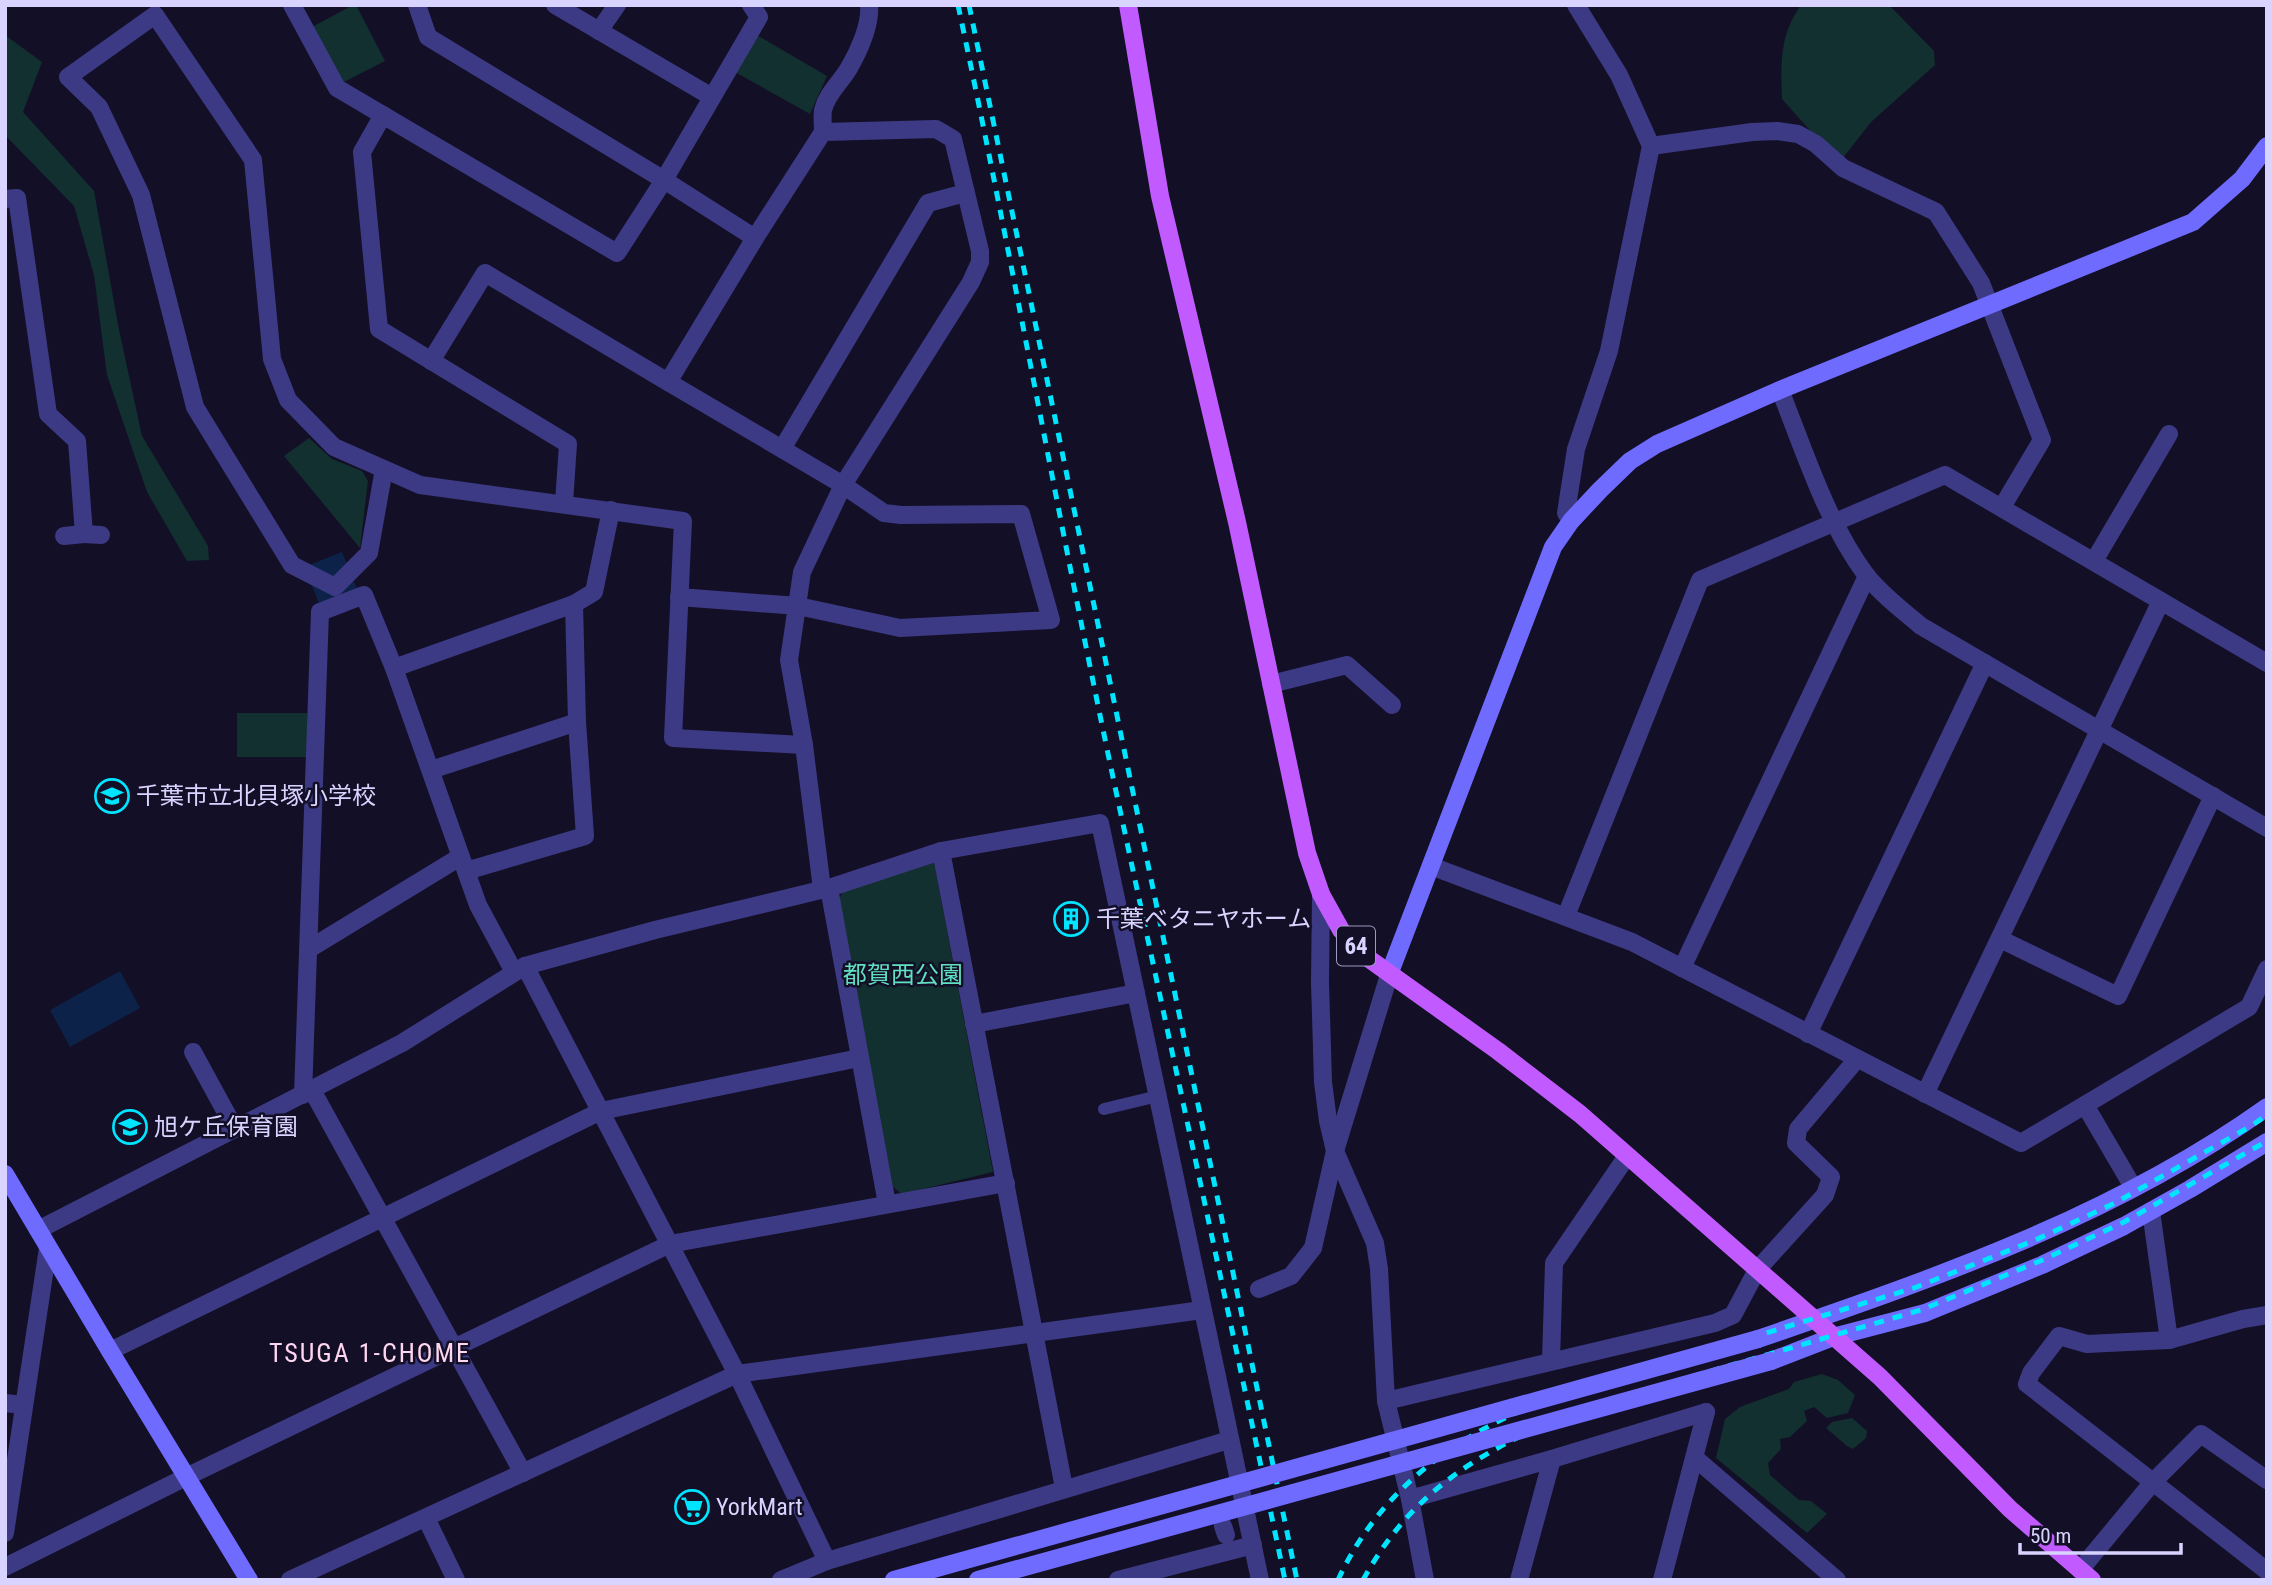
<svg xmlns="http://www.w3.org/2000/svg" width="2272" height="1585" viewBox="0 0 2272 1585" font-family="'Roboto Condensed','Noto Sans JP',sans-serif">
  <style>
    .green { fill: #12302f }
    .water { fill: #0c2248 }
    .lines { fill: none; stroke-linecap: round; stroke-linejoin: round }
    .lane { stroke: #3d3a85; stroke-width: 12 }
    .street { stroke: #3d3a85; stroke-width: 18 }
    .secondary { stroke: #6f6bff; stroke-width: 18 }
    .primary { stroke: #c25bff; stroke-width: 18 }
    .rail { stroke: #00e5ff; stroke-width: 5; stroke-dasharray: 10 9; stroke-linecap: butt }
    .secondary-bridge { stroke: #6f6bff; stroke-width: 18 }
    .labels { text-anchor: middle; stroke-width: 5; stroke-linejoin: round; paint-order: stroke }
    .shield { fill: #130f26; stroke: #9e99be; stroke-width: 2 }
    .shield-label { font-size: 23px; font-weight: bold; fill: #d9d4ff }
    .poi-label { font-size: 24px; fill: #d9d4ff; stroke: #130f26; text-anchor: start }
    .park-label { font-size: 24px; fill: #5fe0c0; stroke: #130f26 }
    .neighbourhood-label { font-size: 26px; letter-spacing: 2px; fill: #ffd6f0; stroke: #130f26 }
  </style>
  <rect width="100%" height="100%" fill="#130f26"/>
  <g class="green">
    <path d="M353 5H356L385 61 342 83 312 27Z"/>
    <path d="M1801 5H1889L1934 51 1935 65 1871 122 1839 163 1782 99C1781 63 1779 36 1801 5Z"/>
    <path d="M755 34 827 76 810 114 733 71Z"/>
    <path d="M5 35 42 62 23 112 94 191 119 330 142 436 208 546 209 560 187 561 147 492 107 375 94 275 74 206 5 135Z"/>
    <path d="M309 438 332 459 362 471 368 481 360 548 284 456Z"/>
    <path d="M237 713H307L308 757H237Z"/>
    <path d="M934 862 993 1172 902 1194 893 1187 837 902 844 890Z"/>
    <path d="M1822 1374 1838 1380 1855 1395 1848 1413 1827 1418 1814 1407 1804 1411 1807 1421 1790 1437 1780 1439 1781 1449 1768 1463 1770 1475 1799 1500 1811 1501 1827 1514 1807 1533 1716 1458 1725 1419 1740 1407 1789 1389 1794 1382Z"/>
    <path d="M1852 1418 1867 1431 1866 1438 1853 1449 1847 1446 1826 1428 1832 1422Z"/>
  </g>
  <g class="water">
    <path d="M342 552 357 589 319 603 304 567Z"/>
    <path d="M120 971 140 1008 70 1047 50 1010Z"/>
  </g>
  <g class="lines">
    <path class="lane" d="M1104 1109 1158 1096"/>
    <g class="street">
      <path d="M292 5 337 88 617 253 664 180 759 17 751 5"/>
      <path d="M417 5 428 37 664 180 755 238"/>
      <path d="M555 5 712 97"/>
      <path d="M599 31 617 5"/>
      <path d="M383 115 362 152 379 329 568 444 564 503"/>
      <path d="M823 132C823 125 822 116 823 110 827 93 841 82 849 68 859 51 871 24 869 5"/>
      <path d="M1651 146 1752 132 1777 131 1798 134 1816 144 1843 168 1936 212 1981 283 2042 440 2002 507"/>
      <path d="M5 199 17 198 48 414 77 441 84 534 101 535"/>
      <path d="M431 361 485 273 668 382"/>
      <path d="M1780 390C1805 452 1826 521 1866 575 1882 595 1902 610 1921 626L2267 828"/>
      <path d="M782 449 668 382 755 238 823 132 936 129 953 139 980 251V262L971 282 843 485 802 572 789 660 804 745 822 889"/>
      <path d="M384 469 369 553 335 587 292 565 195 407 141 195 99 107 68 77 155 15 253 160 272 359 288 400 334 447 420 485 683 521 673 738 804 745"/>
      <path d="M1571 521 1566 513 1576 449 1609 351 1651 146 1619 75 1576 5"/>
      <path d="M64 536 84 534"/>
      <path d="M2094 561 2169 434"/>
      <path d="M679 597 798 606 900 628 1051 620 1021 514 901 515 884 513 843 485 782 449 928 203 965 193"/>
      <path d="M574 604 594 592 611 510"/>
      <path d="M394 668 574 604 577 722 585 836 466 871"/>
      <path d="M1271 684 1347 665 1392 705"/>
      <path d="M431 770 577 722"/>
      <path d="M941 851 1064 1488"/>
      <path d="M1431 866 1632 942 2021 1143 2249 1007 2267 969"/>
      <path d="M829 888 887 1204"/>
      <path d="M1321 894 1320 982 1323 1082 1328 1121 1335 1151 1375 1243 1379 1269 1386 1401 1410 1499 1425 1580"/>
      <path d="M1566 916 1700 580 1945 475 2267 663"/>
      <path d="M2000 939 2118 996 2213 796"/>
      <path d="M309 949 460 857"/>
      <path d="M525 966 737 1374 827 1561"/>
      <path d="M1682 968 1867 576"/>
      <path d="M974 1024 1136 993"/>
      <path d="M1808 1034 1985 663"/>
      <path d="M193 1052 235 1129"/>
      <path d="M312 1090 523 1473"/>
      <path d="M1925 1094 2161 601"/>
      <path d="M303 1095 320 612 364 595 394 668 478 905 514 972"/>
      <path d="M2085 1105 2133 1187"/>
      <path d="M2151 1211 2169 1340"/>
      <path d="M38 1230 402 1043 525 966 655 930 829 888 941 851 1100 823 1260 1580"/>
      <path d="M1259 1289 1291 1276 1313 1248 1335 1151 1390 972"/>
      <path d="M2267 1315 2243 1319 2169 1340 2087 1344 2059 1336 2031 1373 2027 1384 2267 1571"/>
      <path d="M110 1351 601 1111 859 1058"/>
      <path d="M1551 1360 1554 1263 1627 1156"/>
      <path d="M1386 1401 1715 1323 1733 1315 1757 1270 1825 1195 1831 1177 1796 1143 1798 1129 1857 1059"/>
      <path d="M5 1403 23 1405"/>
      <path d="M1695 1458 1837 1580"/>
      <path d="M1410 1499 1552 1459 1706 1412"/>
      <path d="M426 1518 456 1580"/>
      <path d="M1223 1526 1226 1535"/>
      <path d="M5 1533 48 1248"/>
      <path d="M5 1567 188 1476 670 1244 1006 1183"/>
      <path d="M2080 1570 2153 1482 2201 1434 2267 1480"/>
      <path d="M290 1580 737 1374 1202 1310"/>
      <path d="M781 1580 827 1561 1229 1440"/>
      <path d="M1118 1580 1253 1545"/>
      <path d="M1519 1580 1552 1459"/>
      <path d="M1662 1580 1706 1412"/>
    </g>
    <g class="secondary">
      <path d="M1390 972 1553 547 1571 521 1600 490 1630 461 1657 444 1780 390 2193 222 2242 179 2267 146"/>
      <path d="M5 1174 110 1351 249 1580"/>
      <path d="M1758 1339C1933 1279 2115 1216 2267 1107"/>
      <path d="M1771 1361 1833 1337 1925 1313 2042 1265 2124 1226 2190 1189 2267 1142"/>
    </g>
    <path class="primary" d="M1128 5 1160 196 1237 522 1307 853 1321 894 1341 930 1365 956 1498 1051 1580 1114 1880 1377 2010 1509 2092 1580"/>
    <g class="rail">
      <path d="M958 5C1013 263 1059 523 1114 782 1171 1048 1229 1313 1285 1580"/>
      <path d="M969 5 1297 1580"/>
      <path d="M1338 1580C1383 1482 1472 1423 1572 1392L1914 1288 2033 1241 2115 1203 2251 1126 2267 1115"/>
      <path d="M1363 1580C1414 1487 1483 1451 1577 1410L1921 1310 2040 1261 2124 1222 2267 1141"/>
    </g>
    <g class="secondary-bridge">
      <path d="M894 1580 1758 1339"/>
      <path d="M978 1580 1771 1361"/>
    </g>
  </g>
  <defs>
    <g id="school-ring" transform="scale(1.75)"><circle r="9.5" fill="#130f26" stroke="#00e5ff" stroke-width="1.5"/><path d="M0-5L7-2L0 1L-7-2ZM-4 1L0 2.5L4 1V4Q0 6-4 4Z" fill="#00e5ff"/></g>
    <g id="building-ring" transform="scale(1.75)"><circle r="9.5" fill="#130f26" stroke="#00e5ff" stroke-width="1.5"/><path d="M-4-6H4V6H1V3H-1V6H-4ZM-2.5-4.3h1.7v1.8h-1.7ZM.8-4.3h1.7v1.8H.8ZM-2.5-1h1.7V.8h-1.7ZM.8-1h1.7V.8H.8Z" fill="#00e5ff"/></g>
    <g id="supermarket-ring" transform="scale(1.75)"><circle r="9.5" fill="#130f26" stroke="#00e5ff" stroke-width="1.5"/><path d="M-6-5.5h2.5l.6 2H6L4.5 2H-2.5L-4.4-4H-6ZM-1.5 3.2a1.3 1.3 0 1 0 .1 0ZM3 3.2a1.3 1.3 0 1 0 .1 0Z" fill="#00e5ff"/></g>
  </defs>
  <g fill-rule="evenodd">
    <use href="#school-ring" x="112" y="796"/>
    <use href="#building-ring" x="1071" y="919"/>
    <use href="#school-ring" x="130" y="1127"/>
    <use href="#supermarket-ring" x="692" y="1507"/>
  </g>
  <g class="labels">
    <rect class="shield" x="1337" y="926.5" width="38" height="39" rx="5"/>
    <g class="shield-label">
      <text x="1356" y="954">64</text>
    </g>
    <g class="poi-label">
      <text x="136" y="804">千葉市立北貝塚小学校</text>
      <text x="1096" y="927">千葉ベタニヤホーム</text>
      <text x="154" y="1135">旭ケ丘保育園</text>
      <text x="716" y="1515">YorkMart</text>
    </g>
    <g class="park-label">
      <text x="903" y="983">都賀西公園</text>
    </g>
    <g class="neighbourhood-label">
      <text x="370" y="1362">TSUGA 1-CHOME</text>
    </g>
  </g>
  <rect width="2272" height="1585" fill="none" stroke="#d9d4ff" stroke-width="14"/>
  <path d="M2020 1543v10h161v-10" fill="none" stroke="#d9d4ff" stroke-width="3.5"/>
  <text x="2030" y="1543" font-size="21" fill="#d9d4ff" stroke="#130f26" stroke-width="5" paint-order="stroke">50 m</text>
</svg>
